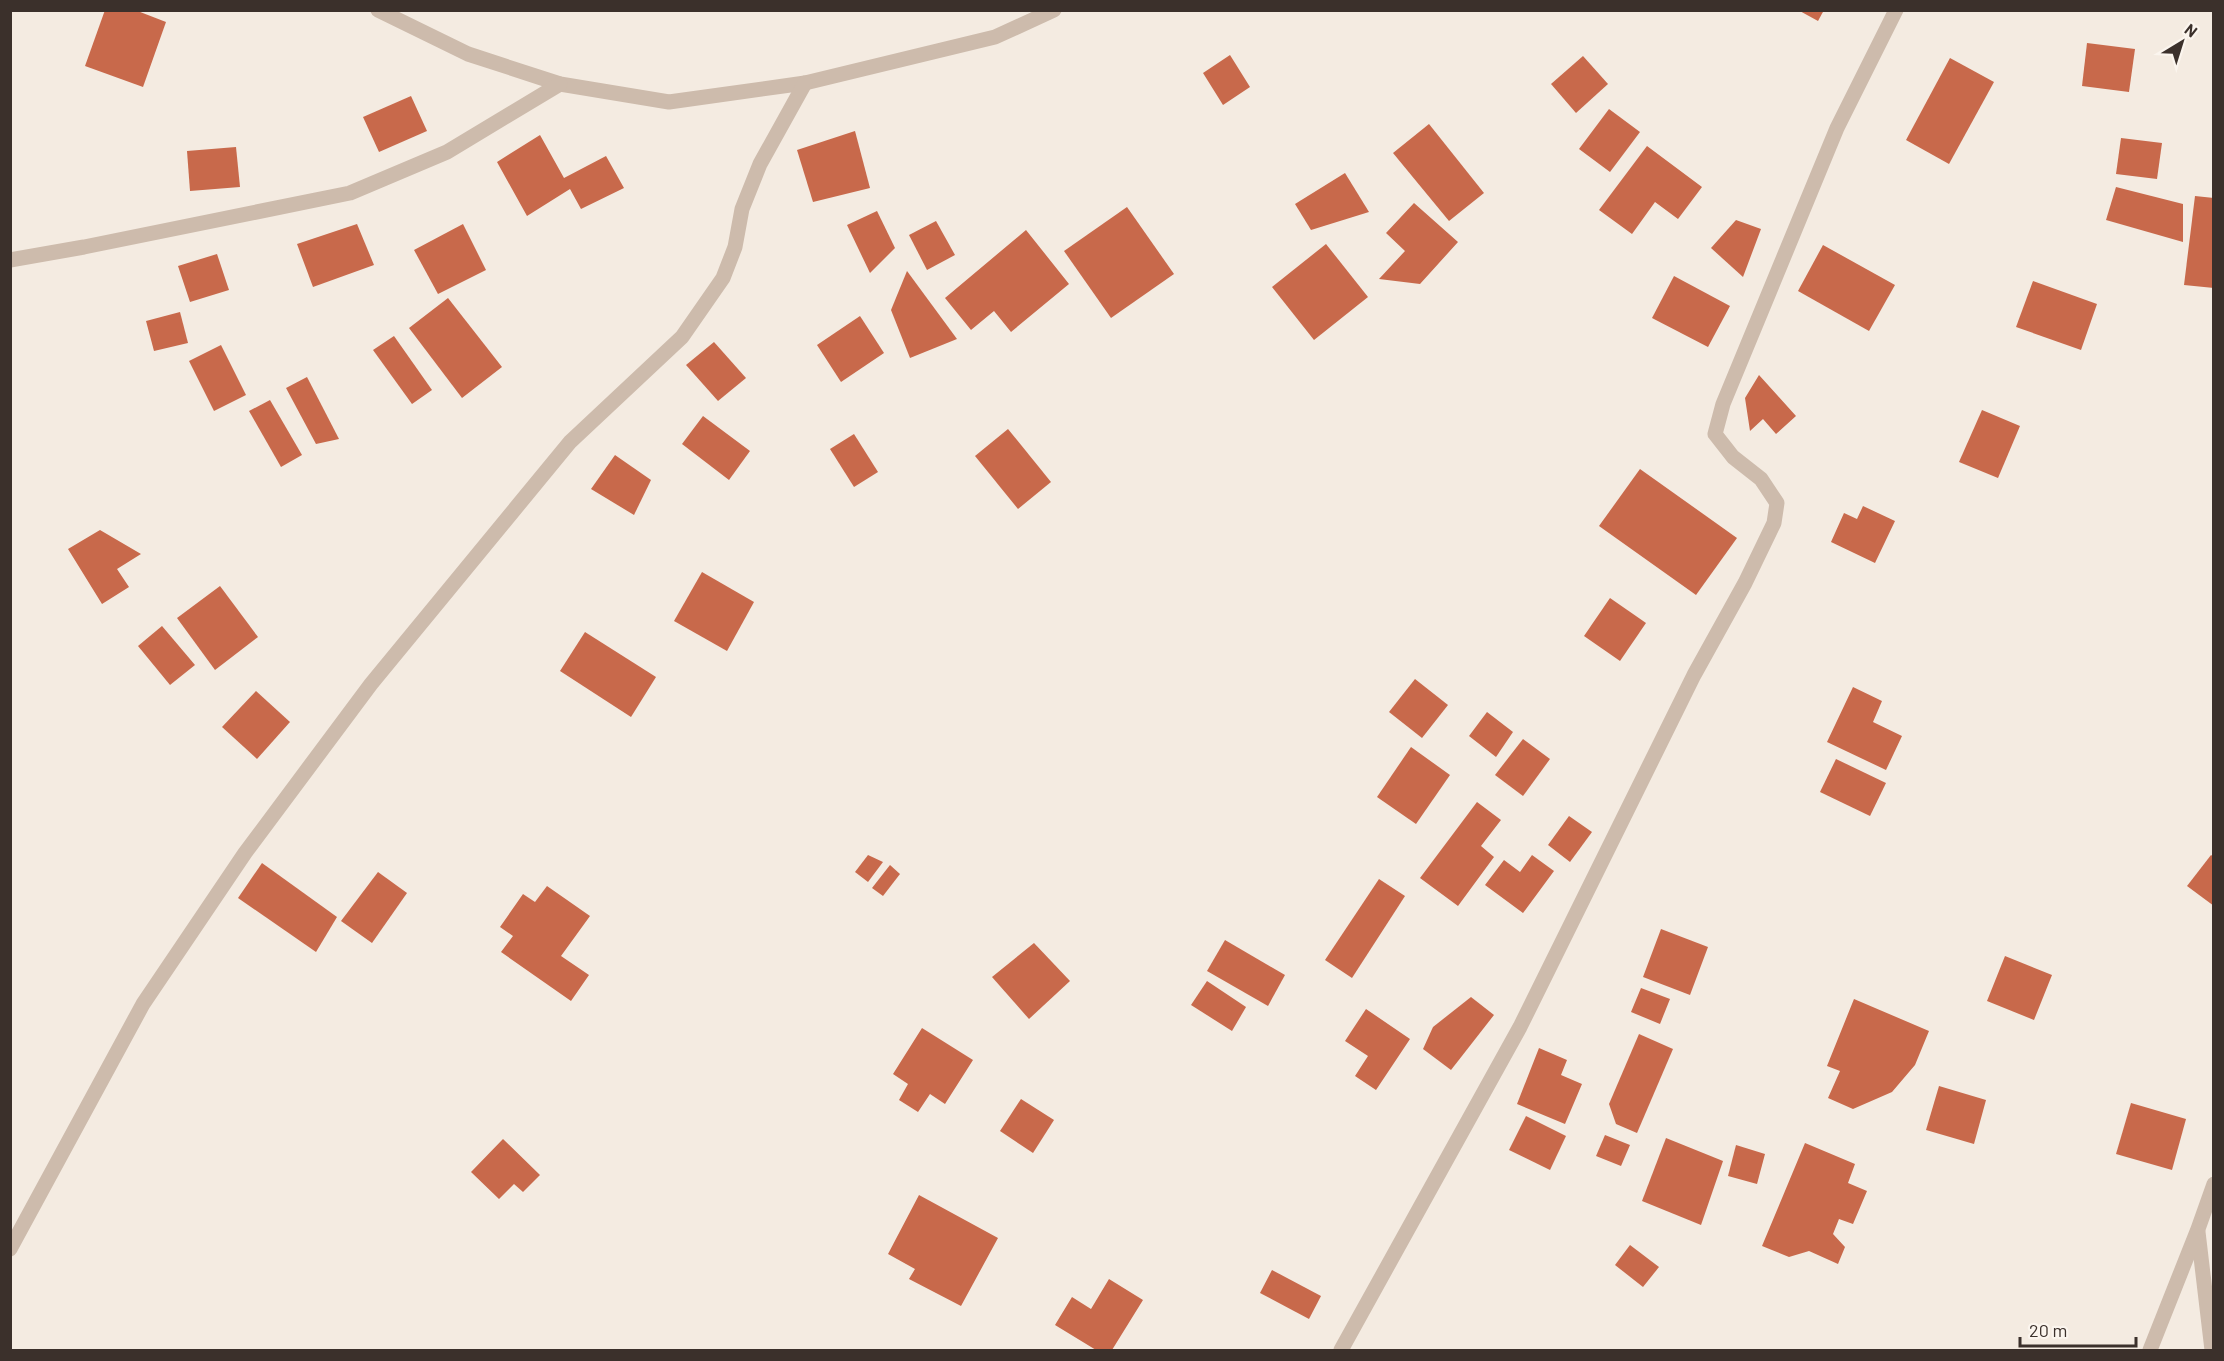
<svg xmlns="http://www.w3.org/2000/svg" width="2224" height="1361" viewBox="0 0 2224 1361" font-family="Barlow,sans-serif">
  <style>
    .building { fill: #c8694b }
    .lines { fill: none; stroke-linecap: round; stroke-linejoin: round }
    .street { stroke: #cdbbac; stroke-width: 15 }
  </style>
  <rect width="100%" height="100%" fill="#f4ebe1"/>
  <g class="building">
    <path d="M105 10H135L166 22 143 87 85 66Z"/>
    <path d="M1798 10H1824L1818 21Z"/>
    <path d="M2087 43 2135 49 2129 92 2082 86Z"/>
    <path d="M1230 55 1250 87 1223 105 1203 73Z"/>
    <path d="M1583 56 1608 84 1576 113 1551 84Z"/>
    <path d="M1950 58 1994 82 1949 164 1906 140Z"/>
    <path d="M411 96 427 131 379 152 363 117Z"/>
    <path d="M1609 109 1640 132 1610 172 1579 149Z"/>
    <path d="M1429 124 1484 193 1449 221 1393 153Z"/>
    <path d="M855 131 870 188 813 202 797 150Z"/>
    <path d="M540 135 564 178 606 156 624 188 581 209 570 189 527 216 497 162Z"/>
    <path d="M2121 138 2162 143 2157 179 2116 174Z"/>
    <path d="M1647 146 1702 187 1678 219 1655 202 1632 234 1599 210Z"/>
    <path d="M236 147 240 187 190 191 187 151Z"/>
    <path d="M1345 173 1369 212 1311 230 1295 204Z"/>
    <path d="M2116 187 2183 204V242L2106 220Z"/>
    <path d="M2195 196 2214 198V288L2184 285Z"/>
    <path d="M1414 203 1458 242 1420 284 1379 279 1405 251 1386 233Z"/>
    <path d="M1127 207 1174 274 1111 318 1064 251Z"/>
    <path d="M877 211 895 248 870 273 847 225Z"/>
    <path d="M1736 220 1761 229 1743 277 1711 248Z"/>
    <path d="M936 221 955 255 927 270 909 235Z"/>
    <path d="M357 224 374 265 313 287 297 244Z"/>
    <path d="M463 224 486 270 438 294 414 250Z"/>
    <path d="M1026 230 1069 284 1011 332 994 311 971 330 945 298Z"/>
    <path d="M1326 244 1368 297 1314 340 1272 287Z"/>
    <path d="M1823 245 1895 285 1869 331 1798 291Z"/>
    <path d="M217 254 229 290 190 302 178 266Z"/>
    <path d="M907 271 957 339 910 358 891 310Z"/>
    <path d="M1674 276 1730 306 1708 347 1652 318Z"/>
    <path d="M2033 281 2097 304 2081 350 2016 327Z"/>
    <path d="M448 298 502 367 462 398 409 328Z"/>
    <path d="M180 312 188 343 154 351 146 321Z"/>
    <path d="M860 316 884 353 841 382 817 345Z"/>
    <path d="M394 336 432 390 412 404 373 350Z"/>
    <path d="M714 342 746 378 718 401 686 365Z"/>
    <path d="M221 345 246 395 214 411 189 361Z"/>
    <path d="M1759 375 1796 416 1776 434 1763 419 1750 431 1745 398Z"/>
    <path d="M307 377 339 439 316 444 286 388Z"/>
    <path d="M270 400 302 455 281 467 249 411Z"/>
    <path d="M1982 410 2020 426 1998 478 1959 462Z"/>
    <path d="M703 416 750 451 729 480 682 444Z"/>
    <path d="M1008 429 1051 482 1018 509 975 456Z"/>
    <path d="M854 434 878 472 854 487 830 449Z"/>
    <path d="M615 455 651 480 634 515 591 489Z"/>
    <path d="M1640 469 1737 538 1696 595 1599 526Z"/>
    <path d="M1863 506 1895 521 1875 563 1831 542 1844 513 1857 519Z"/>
    <path d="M100 530 141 554 117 569 129 587 102 604 68 549Z"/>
    <path d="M702 572 754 602 727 651 674 621Z"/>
    <path d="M220 586 258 637 215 670 177 618Z"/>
    <path d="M1610 598 1646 623 1620 661 1584 636Z"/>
    <path d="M162 626 195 665 170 685 138 646Z"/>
    <path d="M585 632 656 677 631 717 560 671Z"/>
    <path d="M1415 679 1448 705 1422 738 1389 712Z"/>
    <path d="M1853 687 1882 701 1873 722 1902 736 1886 770 1827 742Z"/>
    <path d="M256 691 290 722 257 759 222 727Z"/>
    <path d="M1487 712 1513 732 1496 757 1469 736Z"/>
    <path d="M1523 739 1550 759 1523 796 1495 775Z"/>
    <path d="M1411 747 1450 775 1416 824 1377 797Z"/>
    <path d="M1836 759 1886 783 1870 816 1820 792Z"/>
    <path d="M1477 802 1501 820 1481 846 1494 857 1458 906 1420 878Z"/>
    <path d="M1569 816 1592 832 1570 862 1548 845Z"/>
    <path d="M868 855 883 862 868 882 855 872Z"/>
    <path d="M1532 855 1554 871 1523 913 1485 885 1504 860 1520 872Z"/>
    <path d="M2211 855 2214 857V906L2187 886Z"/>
    <path d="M262 863 337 917 316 952 238 898Z"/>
    <path d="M890 865 900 874 883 896 872 888Z"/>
    <path d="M378 872 407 893 372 943 341 921Z"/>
    <path d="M1379 879 1405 896 1352 978 1325 960Z"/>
    <path d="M547 886 590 916 561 956 589 975 571 1001 501 952 513 936 500 927 523 894 535 902Z"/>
    <path d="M1661 929 1708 947 1690 995 1643 977Z"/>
    <path d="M1225 940 1285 975 1268 1006 1207 971Z"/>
    <path d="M1034 943 1070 981 1029 1019 992 977Z"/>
    <path d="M2005 956 2052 975 2034 1020 1987 1001Z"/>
    <path d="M1207 981 1246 1007 1232 1031 1191 1005Z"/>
    <path d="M1641 988 1670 999 1660 1024 1631 1012Z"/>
    <path d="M1471 997 1494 1015 1451 1070 1423 1049 1433 1027Z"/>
    <path d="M1854 999 1929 1031 1915 1065 1892 1092 1853 1109 1828 1098 1840 1071 1827 1066Z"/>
    <path d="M1366 1009 1410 1039 1376 1090 1355 1076 1368 1056 1345 1041Z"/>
    <path d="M922 1028 973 1060 945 1104 930 1094 918 1112 899 1100 908 1084 893 1074Z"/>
    <path d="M1639 1034 1673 1049 1637 1133 1616 1124 1609 1104Z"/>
    <path d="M1539 1048 1567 1060 1561 1075 1582 1084 1565 1124 1517 1104Z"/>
    <path d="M1939 1086 1986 1100 1974 1144 1926 1130Z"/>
    <path d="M1021 1099 1054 1120 1033 1153 1000 1131Z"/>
    <path d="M2131 1103 2186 1119 2172 1170 2116 1154Z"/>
    <path d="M1526 1116 1566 1136 1550 1170 1509 1150Z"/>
    <path d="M1605 1135 1630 1145 1621 1166 1596 1156Z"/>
    <path d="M1666 1138 1723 1161 1701 1225 1642 1201Z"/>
    <path d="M503 1139 540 1175 523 1192 514 1184 499 1199 471 1172Z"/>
    <path d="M1805 1143 1855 1164 1848 1183 1867 1191 1853 1224 1839 1219 1833 1234 1845 1247 1838 1264 1809 1251 1789 1257 1762 1246Z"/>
    <path d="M1736 1145 1765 1154 1757 1184 1728 1176Z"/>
    <path d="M919 1195 998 1238 961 1306 909 1279 915 1269 888 1254Z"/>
    <path d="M1630 1245 1659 1267 1643 1287 1615 1265Z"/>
    <path d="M1272 1270 1321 1296 1309 1319 1260 1293Z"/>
    <path d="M1109 1279 1143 1300 1112 1350H1096L1055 1325 1072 1297 1091 1309Z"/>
  </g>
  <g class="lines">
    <g class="street">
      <path d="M378 10 468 54 560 84 669 102 805 83 995 37 1054 10"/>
      <path d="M10 260 84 247 350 193 447 152 560 84"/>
      <path d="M2198 1232 2212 1350"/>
      <path d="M10 1249 143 1004 245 853 371 684 570 442 682 337 723 278 735 247 742 209 760 164 805 83"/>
      <path d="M1341 1350 1520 1027 1694 675 1745 583 1774 523 1777 503 1761 479 1733 457 1715 434 1723 404 1837 128 1896 10"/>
      <path d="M2150 1350 2198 1229 2214 1184"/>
    </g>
  </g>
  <rect width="2224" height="1361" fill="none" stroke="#3b302b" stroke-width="24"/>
  <g transform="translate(2182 42) rotate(38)" stroke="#fbf5ee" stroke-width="4.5" paint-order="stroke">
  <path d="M0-4.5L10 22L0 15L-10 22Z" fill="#3b302b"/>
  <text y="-9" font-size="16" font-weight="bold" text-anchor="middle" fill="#3b302b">N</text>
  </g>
  <path d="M2020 1337v9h116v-9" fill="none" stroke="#3b302b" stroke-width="3"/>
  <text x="2029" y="1337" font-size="18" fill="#3b302b" stroke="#fbf5ee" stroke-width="4.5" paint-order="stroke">20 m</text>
</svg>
